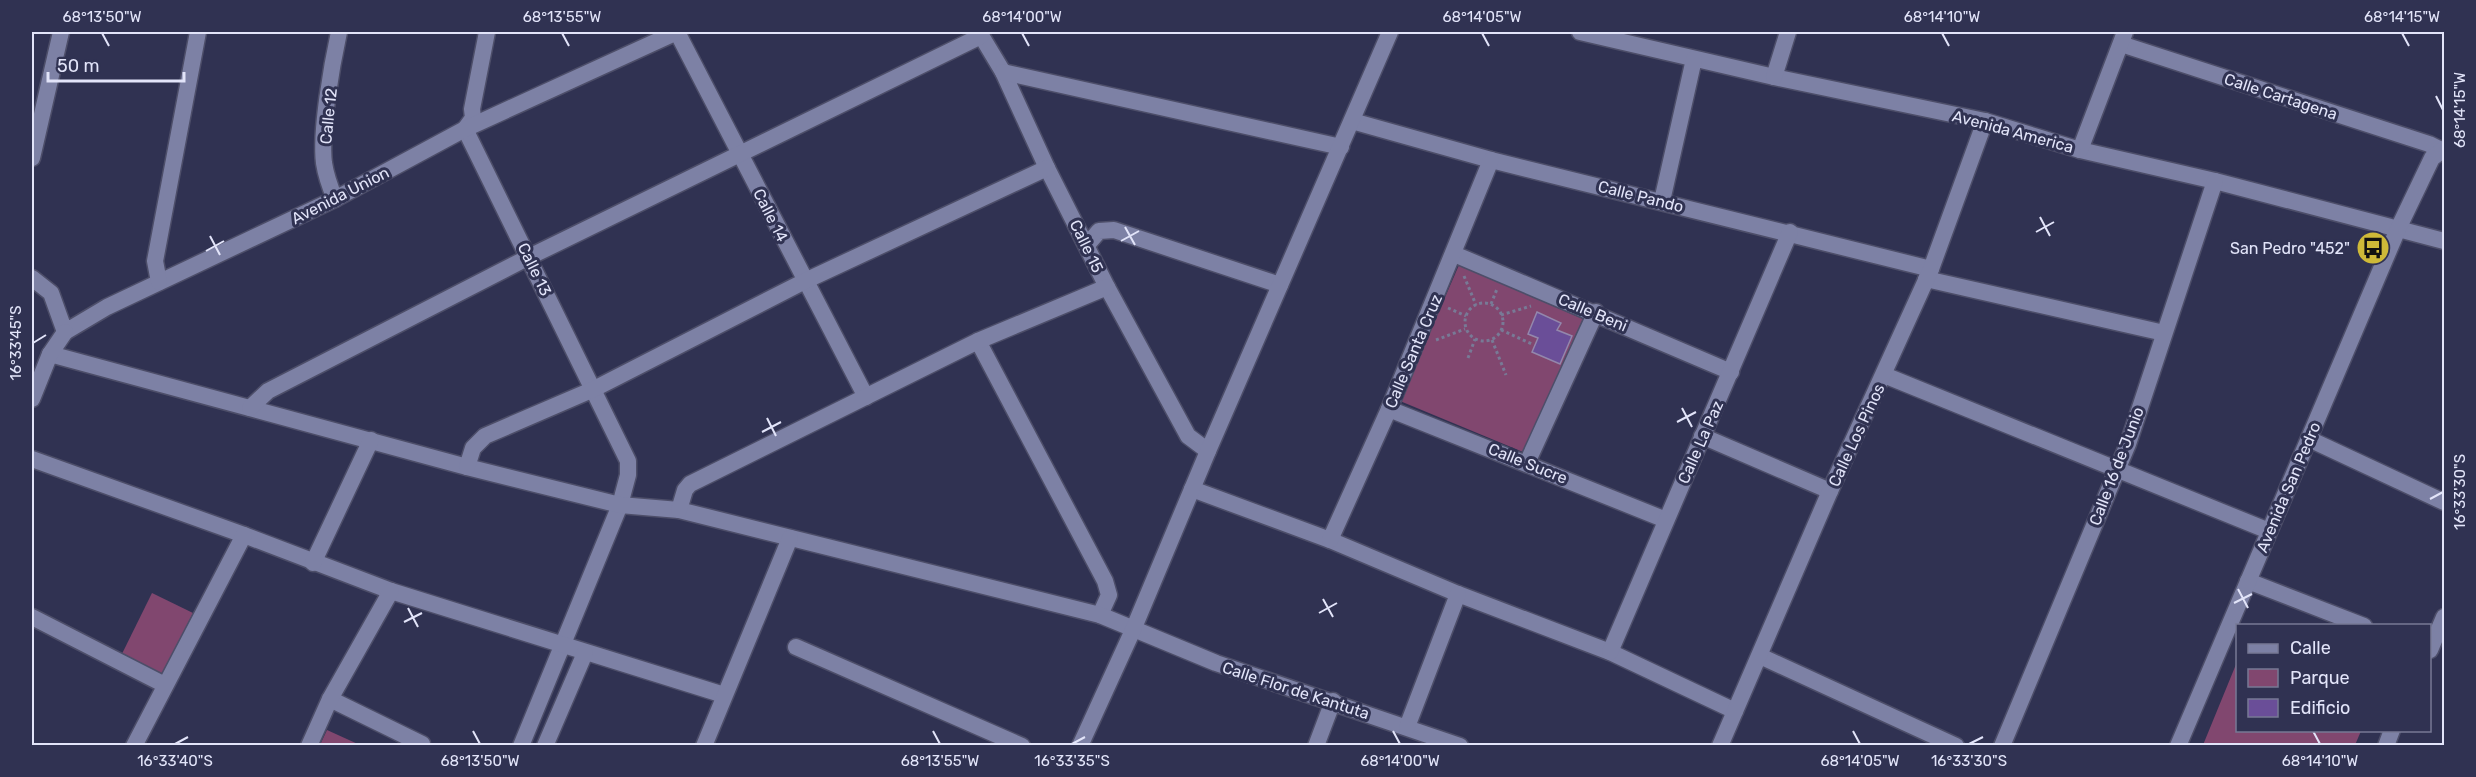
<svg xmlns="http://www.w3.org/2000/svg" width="2476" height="777" viewBox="0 0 2476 777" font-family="Rubik,sans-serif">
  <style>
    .green { fill: #81476f }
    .building { fill: #6a4e98; stroke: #9387ac; stroke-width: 1.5 }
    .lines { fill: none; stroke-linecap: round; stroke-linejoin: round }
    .minor-casing { stroke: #4d4e69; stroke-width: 19 }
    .path { stroke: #787a96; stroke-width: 3; stroke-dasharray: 3 3; stroke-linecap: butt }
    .minor { stroke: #7d81a5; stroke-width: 16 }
    .ticks { fill: none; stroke: #e2e4f9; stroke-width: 2 }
    .labels { text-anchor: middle; stroke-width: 6; stroke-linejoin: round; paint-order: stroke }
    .street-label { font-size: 16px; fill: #e2e4f9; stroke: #303252 }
    .poi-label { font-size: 16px; fill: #e2e4f9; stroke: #303252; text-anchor: end }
    .neatline { fill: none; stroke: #e2e4f9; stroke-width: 2 }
    .ticks-label { font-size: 15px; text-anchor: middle; fill: #e2e4f9 }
  </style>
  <rect width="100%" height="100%" fill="#303252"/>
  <g class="green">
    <path d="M1459 265 1583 319 1523 452 1400 401Z"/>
    <path d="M152 593 193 613 156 688 115 668Z"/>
    <path d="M2237 662 2238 730 2361 731 2355 745H2203Z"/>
    <path d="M327 730 360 745H320Z"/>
  </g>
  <path class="building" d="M1537 312 1561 323 1557 330 1572 336 1560 364 1532 352 1538 338 1528 334Z"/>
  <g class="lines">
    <g class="minor-casing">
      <g id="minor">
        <path d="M487 32 472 109 473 118 465 129 628 461V475L620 505 521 746"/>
        <path d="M677 32 866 397"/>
        <path d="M979 32 1003 72 1047 168 1107 287 1188 436 1208 451"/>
        <path d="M1580 32 1774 77 1985 121 2080 150 2215 181 2444 241"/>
        <path d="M2121 44 2429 144 2441 150"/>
        <path d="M1003 72 1341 147"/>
        <path d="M1774 77 1788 32"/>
        <path d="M1352 121 1491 160 1931 269"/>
        <path d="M2080 150 2125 32"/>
        <path d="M32 158 61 32"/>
        <path d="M335 199C330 187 326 176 324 163 320 131 332 64 339 32"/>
        <path d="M1662 201 1694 59"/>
        <path d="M1087 245 1099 231 1114 230 1280 285"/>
        <path d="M1454 254 1731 372"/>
        <path d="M32 278 51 293 65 332 107 307 335 199 465 129 677 32"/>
        <path d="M1926 279 2164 333"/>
        <path d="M159 282 155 261 198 32"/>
        <path d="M978 341 1105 581 1109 595 1100 615"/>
        <path d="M50 354 467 467 620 505 679 510 1100 615 1216 663 1460 746"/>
        <path d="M1884 375 2269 531"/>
        <path d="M32 399 50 354 65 332"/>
        <path d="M250 408 268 391 529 257 981 36"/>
        <path d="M1389 409 1666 520"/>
        <path d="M1702 436 1830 491"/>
        <path d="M2309 439 2444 502"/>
        <path d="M32 459 244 535 391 591 724 695"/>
        <path d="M1527 463 1596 312"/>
        <path d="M467 467 473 448 485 436 594 389 805 281 1047 168"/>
        <path d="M1192 489 1330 540 1458 594 1610 652 1735 711"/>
        <path d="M679 510 685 490 690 484 978 341 1107 287"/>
        <path d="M1330 540 1389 409 1491 160"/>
        <path d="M313 563 371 440"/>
        <path d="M2248 581 2364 626"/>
        <path d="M32 617 165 685"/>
        <path d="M796 647 1022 746"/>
        <path d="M2430 650 2444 617"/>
        <path d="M1610 652 1790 232"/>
        <path d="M1760 656 1956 746"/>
        <path d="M330 699 422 744V746"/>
        <path d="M1407 727 1458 594"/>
        <path d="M134 746 244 535"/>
        <path d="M309 746 330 699 391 591"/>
        <path d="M545 746 585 653"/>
        <path d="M704 746 790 538"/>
        <path d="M1080 746 1133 630 1208 451 1390 32"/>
        <path d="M1316 746 1333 701"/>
        <path d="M1720 746 1830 491 1931 269 1985 121"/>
        <path d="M2002 746 2128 444 2215 181"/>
        <path d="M2178 746 2398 229 2432 158 2444 149"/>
        <path d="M2386 746 2392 730"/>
      </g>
    </g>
    <g class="path">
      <path d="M1464 276 1476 305"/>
      <circle cx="1484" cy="322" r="19"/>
      <path d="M1491 304 1497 289"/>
      <path d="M1448 308 1466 316"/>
      <path d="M1501 315 1531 306"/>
      <path d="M1501 330 1532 344"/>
      <path d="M1436 340 1465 329"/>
      <path d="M1492 340 1506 375"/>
      <path d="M1468 358 1475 339"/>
    </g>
    <use href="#minor" class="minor"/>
  </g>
  <path class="ticks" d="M102 33 109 46M562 33 569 46M1022 33 1029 46M1482 33 1489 46M1942 33 1949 46M2402 33 2409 46M2436 96 2443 110M2040 217 2050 236M1125 227 1135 245M2036 232 2054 222M210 236 220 255M1121 241 1139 231M206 251 224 241M33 343 46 335M1682 408 1692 427M767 418 776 436M1677 422 1696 412M762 432 781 422M2430 499 2443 492M2238 589 2248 608M1323 599 1333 617M2234 603 2252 594M408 608 418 627M1319 613 1337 603M404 622 422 613M473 731 480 744M933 731 940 744M1393 731 1400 744M1853 731 1860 744M2313 731 2320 744M175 744 188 737M1072 744 1085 737M1969 744 1983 737"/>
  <defs>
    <g id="bus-disc" transform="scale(1.725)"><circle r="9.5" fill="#ceb938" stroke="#303252"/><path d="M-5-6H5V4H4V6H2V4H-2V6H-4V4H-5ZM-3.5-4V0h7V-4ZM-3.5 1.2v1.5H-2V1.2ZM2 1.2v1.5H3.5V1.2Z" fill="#111"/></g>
  </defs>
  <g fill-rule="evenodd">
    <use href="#bus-disc" x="2373" y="248"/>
  </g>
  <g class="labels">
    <g class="street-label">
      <text transform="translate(2281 96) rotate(18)" y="6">Calle Cartagena</text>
      <text transform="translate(328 116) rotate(-84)" y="6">Calle 12</text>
      <text transform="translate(2013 131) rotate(15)" y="6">Avenida America</text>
      <text transform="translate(340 195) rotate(-27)" y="6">Avenida Union</text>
      <text transform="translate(1641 196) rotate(14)" y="6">Calle Pando</text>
      <text transform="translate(771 215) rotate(63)" y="6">Calle 14</text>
      <text transform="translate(1087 246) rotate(64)" y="6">Calle 15</text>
      <text transform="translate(535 269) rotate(64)" y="6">Calle 13</text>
      <text transform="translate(1593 312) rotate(23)" y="6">Calle Beni</text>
      <text transform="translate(1413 351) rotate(-67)" y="6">Calle Santa Cruz</text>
      <text transform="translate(1856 435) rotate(-65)" y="6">Calle Los Pinos</text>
      <text transform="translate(1700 442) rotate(-66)" y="6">Calle La Paz</text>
      <text transform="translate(1528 463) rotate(22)" y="6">Calle Sucre</text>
      <text transform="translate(2116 466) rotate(-69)" y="6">Calle 16 de Junio</text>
      <text transform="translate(2288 487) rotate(-67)" y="6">Avenida San Pedro</text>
      <text transform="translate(1296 690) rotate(18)" y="6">Calle Flor de Kantuta</text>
    </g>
    <g class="poi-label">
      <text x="2350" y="254">San Pedro "452"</text>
    </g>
  </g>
  <rect width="2476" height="777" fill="none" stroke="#303252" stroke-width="66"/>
  <rect x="2236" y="624" width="195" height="108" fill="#303252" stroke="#777995" stroke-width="1.5"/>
  <rect x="2248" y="644" width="30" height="9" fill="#7d81a5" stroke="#777995" stroke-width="1.5"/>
  <text x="2290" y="654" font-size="18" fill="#e2e4f9">Calle</text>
  <rect x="2248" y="669" width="30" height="18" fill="#81476f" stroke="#777995" stroke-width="1.5"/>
  <text x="2290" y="684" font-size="18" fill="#e2e4f9">Parque</text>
  <rect x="2248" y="699" width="30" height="18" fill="#6a4e98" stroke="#777995" stroke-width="1.5"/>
  <text x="2290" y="714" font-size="18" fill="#e2e4f9">Edificio</text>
  <path d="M48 72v9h136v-9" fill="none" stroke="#e2e4f9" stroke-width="3"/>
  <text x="57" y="72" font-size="18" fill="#e2e4f9" stroke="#303252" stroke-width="4.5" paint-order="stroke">50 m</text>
  <rect x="33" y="33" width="2410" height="711" class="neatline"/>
  <g class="ticks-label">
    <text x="102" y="22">68°13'50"W</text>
    <text x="562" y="22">68°13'55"W</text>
    <text x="1022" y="22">68°14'00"W</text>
    <text x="1482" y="22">68°14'05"W</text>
    <text x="1942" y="22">68°14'10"W</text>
    <text x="2402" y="22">68°14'15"W</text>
    <text transform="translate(2460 110) rotate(-90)" y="5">68°14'15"W</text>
    <text transform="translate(16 343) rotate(-90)" y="5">16°33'45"S</text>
    <text transform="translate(2460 492) rotate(-90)" y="5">16°33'30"S</text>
    <text x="175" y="766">16°33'40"S</text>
    <text x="480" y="766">68°13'50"W</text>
    <text x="940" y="766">68°13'55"W</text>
    <text x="1072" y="766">16°33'35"S</text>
    <text x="1400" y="766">68°14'00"W</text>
    <text x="1860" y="766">68°14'05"W</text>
    <text x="1969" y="766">16°33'30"S</text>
    <text x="2320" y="766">68°14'10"W</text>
  </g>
</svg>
